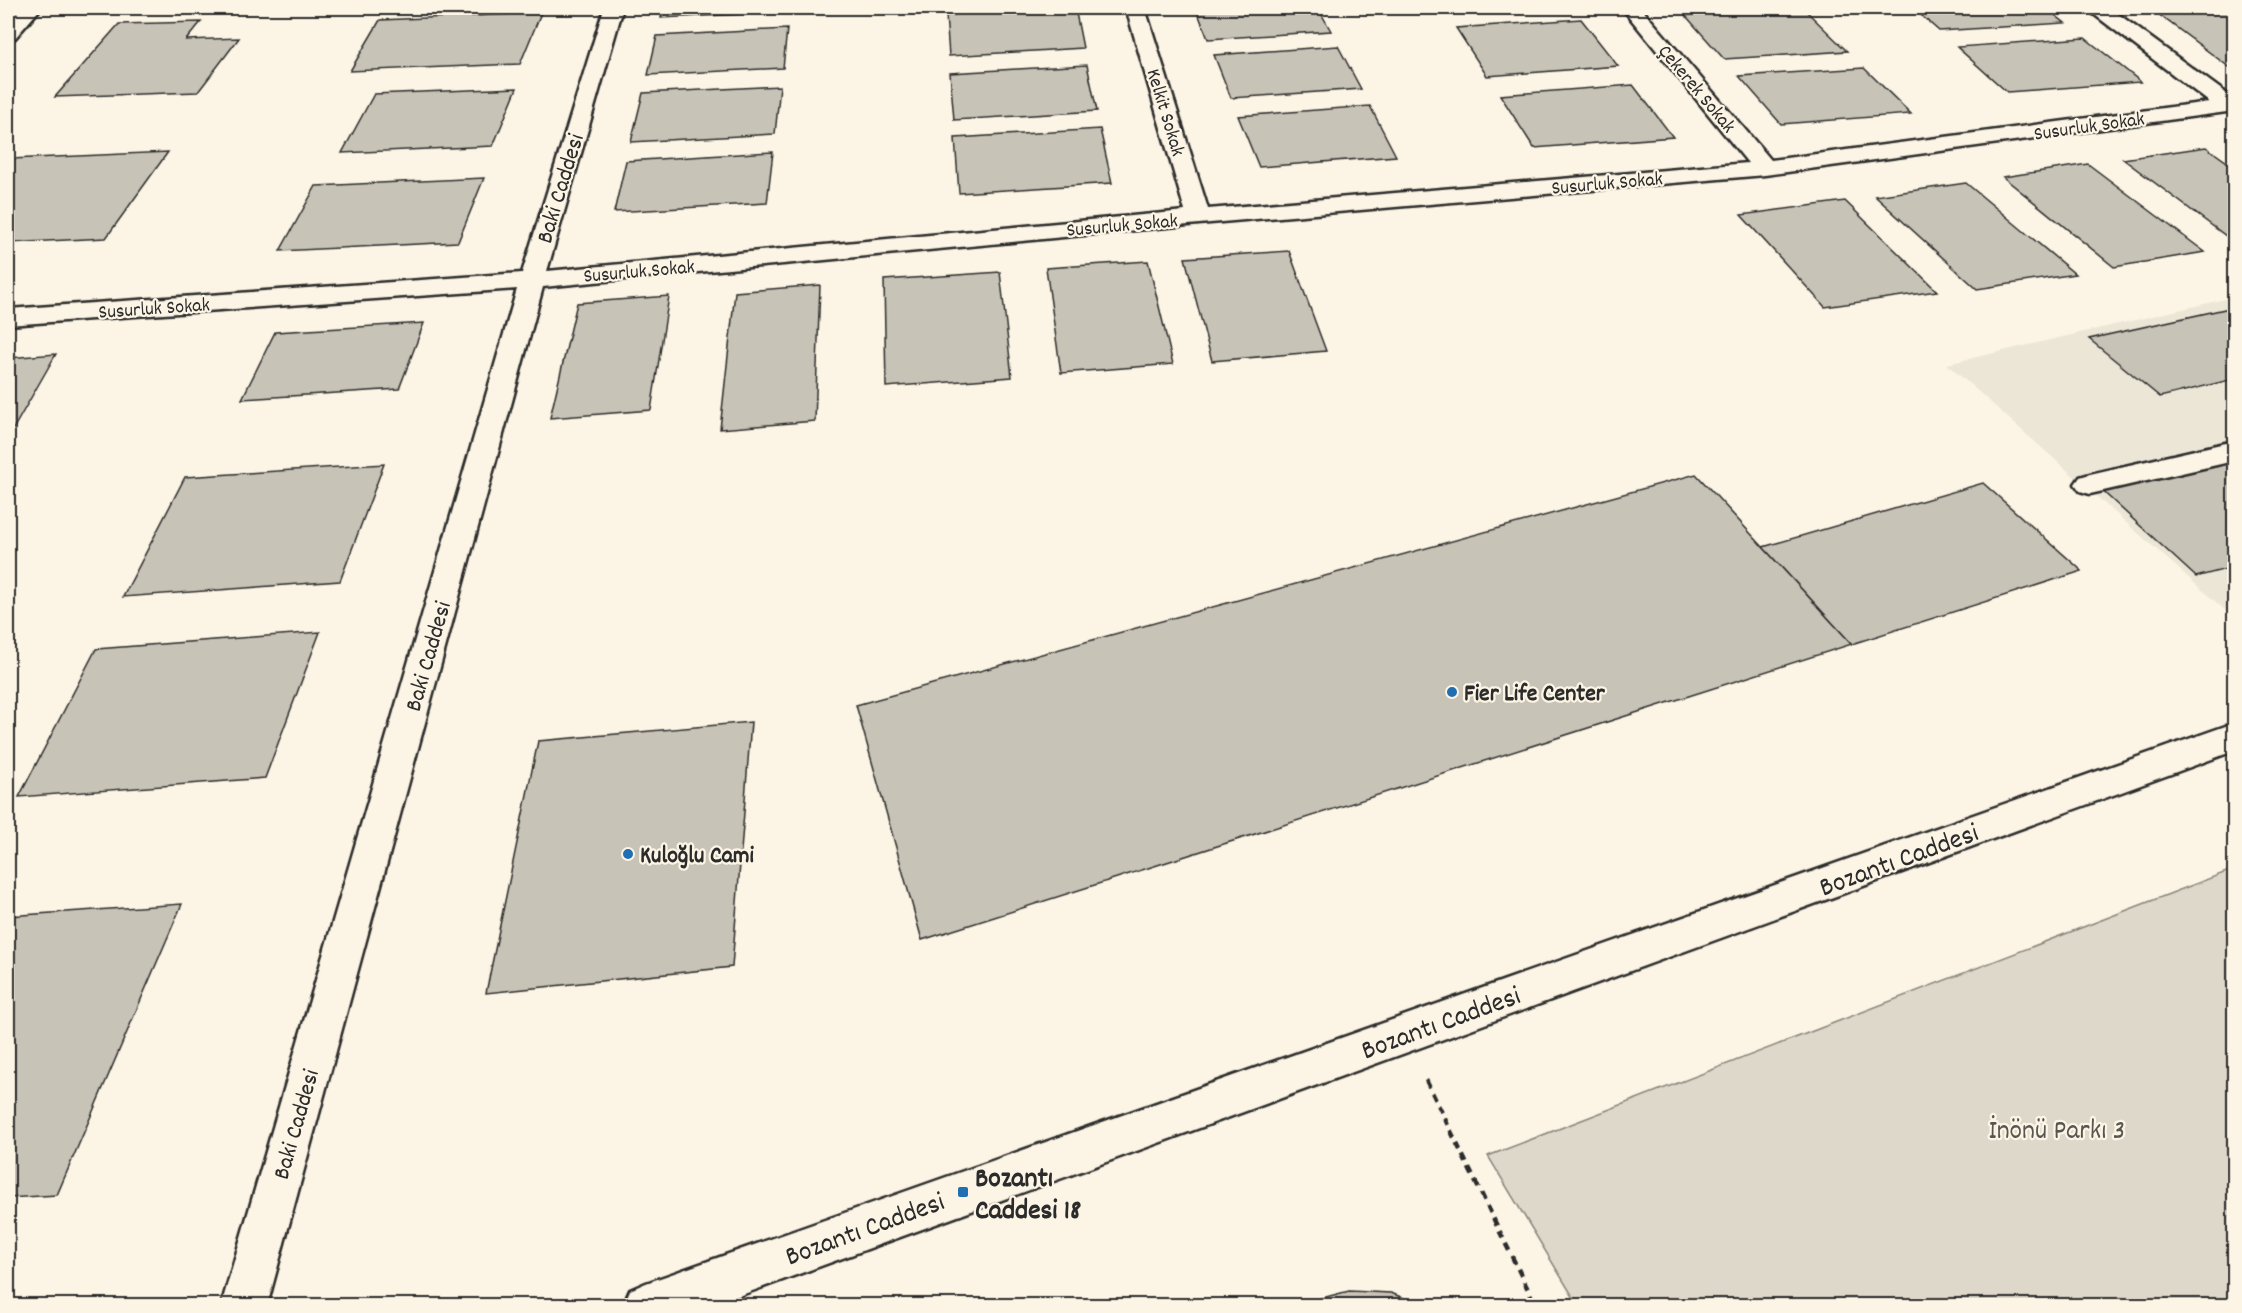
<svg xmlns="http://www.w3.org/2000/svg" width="2242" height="1313" viewBox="0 0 2242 1313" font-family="Dekko,sans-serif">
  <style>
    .built { fill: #ece6d7 }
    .green { fill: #ded8ca; stroke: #84827a; stroke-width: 1.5 }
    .building { fill: #c8c3b7; stroke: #2b2b2b; stroke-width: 1.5 }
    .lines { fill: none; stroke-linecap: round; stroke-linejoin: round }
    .street-casing { stroke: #2b2b2b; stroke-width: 5 }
    .primary-casing { stroke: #2b2b2b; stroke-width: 5 }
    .path { stroke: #2b2b2b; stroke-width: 4.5; stroke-dasharray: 8 6; stroke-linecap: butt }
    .street { fill: #fcf5e5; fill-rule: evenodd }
    .primary { fill: #fcf5e5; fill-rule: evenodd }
    .poi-dot { fill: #1f6fb2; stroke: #fcf5e5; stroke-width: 2 }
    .labels { text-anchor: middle; stroke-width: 4.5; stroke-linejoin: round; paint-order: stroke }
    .far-street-label { font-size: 20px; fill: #2b2b2b; stroke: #fcf5e5 }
    .street-label { font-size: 24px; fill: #2b2b2b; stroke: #fcf5e5 }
    .poi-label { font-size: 24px; font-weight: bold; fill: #2b2b2b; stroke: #fcf5e5; text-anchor: start }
    .near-street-label { font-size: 28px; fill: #2b2b2b; stroke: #fcf5e5 }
    .near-park-label { font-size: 28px; fill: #585653; stroke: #fcf5e5 }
    .near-poi-label { font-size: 28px; font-weight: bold; fill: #2b2b2b; stroke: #fcf5e5; text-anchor: start }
  </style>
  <rect width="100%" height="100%" fill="#fcf5e5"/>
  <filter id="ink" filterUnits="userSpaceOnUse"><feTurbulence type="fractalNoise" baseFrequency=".0167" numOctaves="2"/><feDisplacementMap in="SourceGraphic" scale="12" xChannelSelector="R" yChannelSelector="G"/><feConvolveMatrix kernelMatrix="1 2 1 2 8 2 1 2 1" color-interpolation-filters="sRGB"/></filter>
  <g filter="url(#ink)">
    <path class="built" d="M2234 297V618L1947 364Z"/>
    <path class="green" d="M2234 869V1305H1578L1488 1156Z"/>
    <g class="building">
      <path d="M664 8H789V12L661 18Z"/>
      <path d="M1075 8 1083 48 949 56 946 15Z"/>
      <path d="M1196 8H1318L1331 31 1208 39Z"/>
      <path d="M1443 8H1503L1445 11Z"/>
      <path d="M1803 8 1847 51 1724 59 1685 15Z"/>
      <path d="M1913 8H2046L2065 23 1939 31Z"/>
      <path d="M2234 8V66L2229 67 2157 13Z"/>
      <path d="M541 13 520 64 350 71 380 20Z"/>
      <path d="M1581 19 1618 66 1487 76 1456 28Z"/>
      <path d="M201 22 186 40 239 38 198 92 55 97 119 24Z"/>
      <path d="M787 29 783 68 648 75 657 36Z"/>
      <path d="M2085 38 2141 82 2007 92 1957 47Z"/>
      <path d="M1338 46 1361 89 1231 98 1214 55Z"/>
      <path d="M1087 65 1097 111 954 120 950 73Z"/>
      <path d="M1864 68 1911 114 1781 124 1739 76Z"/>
      <path d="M1633 85 1673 137 1534 148 1500 95Z"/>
      <path d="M780 86 775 134 631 142 643 93Z"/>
      <path d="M517 88 493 146 342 153 374 94Z"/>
      <path d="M1370 106 1396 156 1259 167 1238 116Z"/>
      <path d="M1100 129 1112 183 959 193 955 138Z"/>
      <path d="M2206 147 2234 167V242L2123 159Z"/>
      <path d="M168 152 106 238 8 243V161L10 159Z"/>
      <path d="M773 152 767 203 614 212 626 161Z"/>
      <path d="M2088 164 2205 252 2114 267 2003 177Z"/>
      <path d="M484 178 458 242 280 251 316 186Z"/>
      <path d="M1966 183 2075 274 1977 289 1875 196Z"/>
      <path d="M1845 201 1937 291 1825 307 1741 215Z"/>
      <path d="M1289 251 1326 351 1212 361 1185 258Z"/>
      <path d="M1148 261 1173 364 1061 373 1046 268Z"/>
      <path d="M1000 272 1012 377 886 387 884 280Z"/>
      <path d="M820 285 815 421 720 429 735 292Z"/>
      <path d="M669 296 651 410 550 418 577 303Z"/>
      <path d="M2234 307V379L2160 397 2089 339Z"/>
      <path d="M424 323 399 389 242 399 275 332Z"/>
      <path d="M56 354 8 438V358Z"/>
      <path d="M2227 458 2234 465V567L2196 577 2098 487Z"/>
      <path d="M384 464 340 581 123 597 185 477Z"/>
      <path d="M1696 474 1852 644 922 940 856 705Z"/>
      <path d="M1983 483 2082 571 1852 644 1763 547Z"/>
      <path d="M320 632 265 778 19 797 96 649Z"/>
      <path d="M751 722 732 967 486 993 538 741Z"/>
      <path d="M182 904 57 1195 8 1198V916Z"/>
      <path d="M1349 1291 1391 1293 1424 1306H1291Z"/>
    </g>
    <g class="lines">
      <g class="street-casing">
        <g id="street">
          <path d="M604 8H623L547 271 1185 211 1126 8H1145L1208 209 1748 163 1622 8H1641L1771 160 2209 102 2091 12 2089 8H2110L2234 99V111L1765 175 1199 224 543 287 267 1306H221L517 289 8 325V309L522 273Z"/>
          <path d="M2234 441V461L2090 494 2080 491 2075 484 2080 477 2090 474Z"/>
          <path d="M2234 723V751L711 1306H623L630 1290 646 1283Z"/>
        </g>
      </g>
      <g class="primary-casing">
        <path id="primary" d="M21 8H41L15 38 8 40V22Z"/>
      </g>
      <path class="path" d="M1426 1080 1536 1306"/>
      <use href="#street" class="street"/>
      <use href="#primary" class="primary"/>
    </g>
  </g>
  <g class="poi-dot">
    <circle cx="1452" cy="692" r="6"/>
    <circle cx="628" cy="854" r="6"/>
    <rect x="957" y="1186" width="12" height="12" rx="3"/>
  </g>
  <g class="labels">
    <g class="far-street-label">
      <text transform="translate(1698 88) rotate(50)" y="7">Çekerek Sokak</text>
      <text transform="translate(1167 112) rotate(73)" y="7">Kelkit Sokak</text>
      <text transform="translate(2089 125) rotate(-8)" y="7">Susurluk Sokak</text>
      <text transform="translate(1607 182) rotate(-5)" y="7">Susurluk Sokak</text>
      <text transform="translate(1122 224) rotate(-5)" y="7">Susurluk Sokak</text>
      <text transform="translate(639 270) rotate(-5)" y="7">Susurluk Sokak</text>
      <text transform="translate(154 307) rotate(-4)" y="7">Susurluk Sokak</text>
    </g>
    <g class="street-label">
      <text transform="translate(559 188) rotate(-73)" y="8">Baki Caddesi</text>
      <text transform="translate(427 656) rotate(-74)" y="8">Baki Caddesi</text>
      <text transform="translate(295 1124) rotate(-74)" y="8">Baki Caddesi</text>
    </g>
    <g class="poi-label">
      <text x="1464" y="700">Fier Life Center</text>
      <text x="640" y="862">Kuloğlu Cami</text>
    </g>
    <g class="near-street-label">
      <text transform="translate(1898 858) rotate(-20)" y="10">Bozantı Caddesi</text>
      <text transform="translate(1440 1021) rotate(-20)" y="10">Bozantı Caddesi</text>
      <text transform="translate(864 1227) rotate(-20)" y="10">Bozantı Caddesi</text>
    </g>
    <g class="near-park-label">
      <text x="2057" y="1138">İnönü Parkı 3</text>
    </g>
    <g class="near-poi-label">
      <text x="975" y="1186">Bozantı<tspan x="975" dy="32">Caddesi 18</tspan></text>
    </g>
  </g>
  <rect width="2242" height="1313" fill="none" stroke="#fcf5e5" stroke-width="30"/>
  <rect x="15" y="15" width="2212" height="1283" fill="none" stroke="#2b2b2b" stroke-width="2" filter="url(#ink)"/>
</svg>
